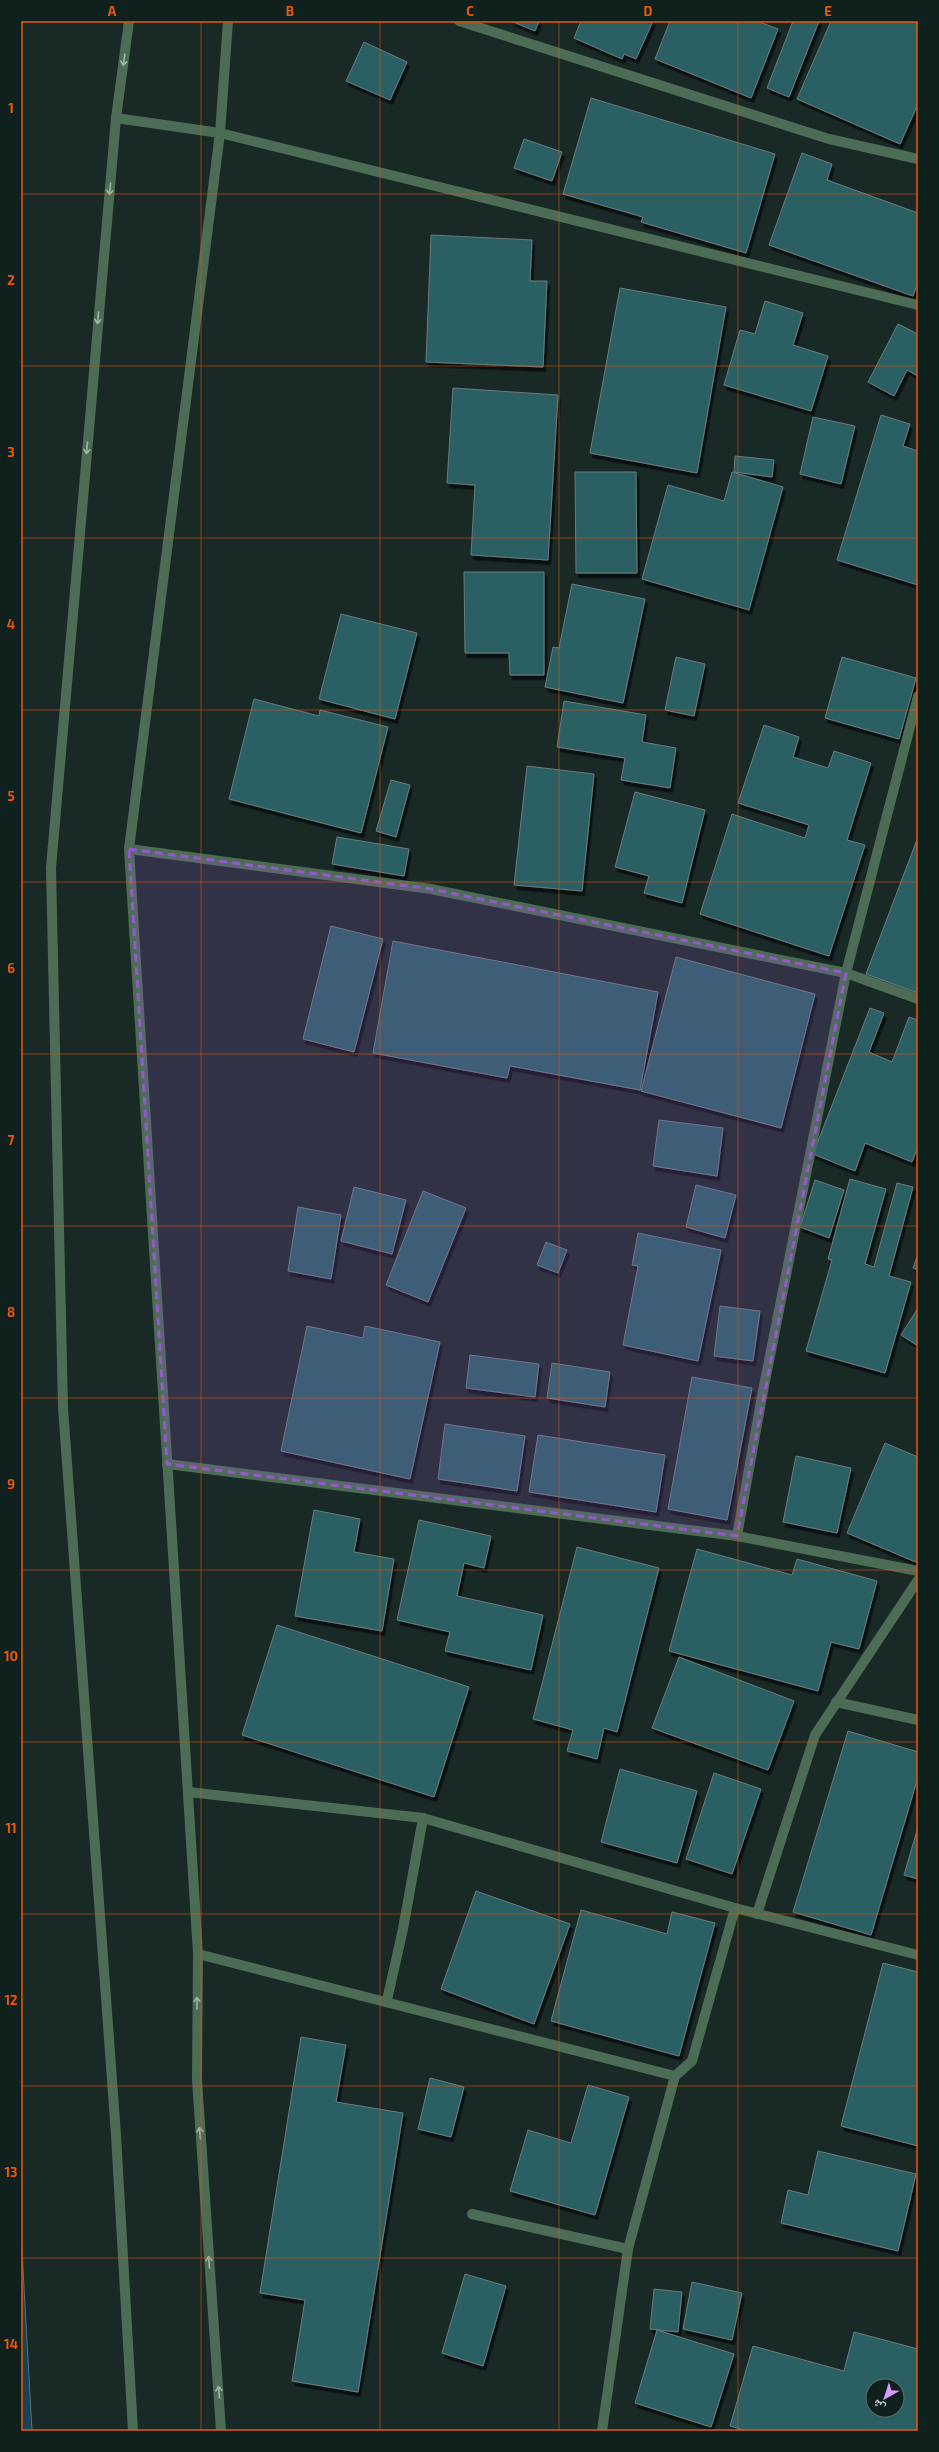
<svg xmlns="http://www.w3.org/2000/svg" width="939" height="2452" viewBox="0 0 939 2452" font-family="'Exo 2','Noto Naskh Arabic',sans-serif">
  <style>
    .water { fill: #1a4154; stroke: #54727f }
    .building { fill: #2c5e64; stroke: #697c7e; fill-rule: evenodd; filter: url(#shadow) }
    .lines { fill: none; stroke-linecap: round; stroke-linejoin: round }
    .minor { stroke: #4c6c56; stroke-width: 10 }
    .oneway { stroke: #a1b4aa }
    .marked { fill: #935ac8; fill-opacity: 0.2; stroke: #935ac8; stroke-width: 3; stroke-dasharray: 8 5; stroke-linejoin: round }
    .grid { fill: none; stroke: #e8590c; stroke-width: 1; stroke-opacity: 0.55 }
    .neatline { fill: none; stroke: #e8590c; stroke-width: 1.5 }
    .grid-label { font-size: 13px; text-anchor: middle; font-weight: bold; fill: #e8590c }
  </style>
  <defs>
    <filter id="shadow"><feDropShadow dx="2.5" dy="4.5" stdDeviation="0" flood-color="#0009"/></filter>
  </defs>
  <rect width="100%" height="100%" fill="#192926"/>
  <path class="water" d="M21 2233 32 2431H21Z"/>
  <g class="building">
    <path d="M511 21H539L535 31Z"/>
    <path d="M581 21H653L636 59 624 54 622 59 574 38Z"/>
    <path d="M670 21H757L778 29 751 98 655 59Z"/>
    <path d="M793 21H819L789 97 767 88Z"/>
    <path d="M831 21H918V104L900 144 797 99Z"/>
    <path d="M364 42 407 62 390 100 346 81Z"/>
    <path d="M591 98 775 154 746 253 641 222 643 217 563 194Z"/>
    <path d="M524 139 562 152 552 181 514 168Z"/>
    <path d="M802 153 832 164 827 180 918 213V282L913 296 769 245Z"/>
    <path d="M431 235 532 240 530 281H547L543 367 426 362Z"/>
    <path d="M620 288 726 307 697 473 590 453Z"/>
    <path d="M765 301 803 313 793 345 828 356 811 411 724 385 740 330 755 334Z"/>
    <path d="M898 324 918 334V376L907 370 894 396 868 382Z"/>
    <path d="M453 388 558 395 548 560 471 555 475 485 447 483Z"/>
    <path d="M881 415 910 424 903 446 918 451V585L837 560Z"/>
    <path d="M813 417 855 426 841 484 800 474Z"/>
    <path d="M735 456 774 460 772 477 734 472Z"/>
    <path d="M575 472H636L637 573H576Z"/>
    <path d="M732 472 783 487 749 610 642 579 668 485 724 501Z"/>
    <path d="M464 572H544V675H510L509 653H465Z"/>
    <path d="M572 584 645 599 623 703 545 687 553 647 559 648Z"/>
    <path d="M341 614 417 633 395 719 319 699Z"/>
    <path d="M676 657 705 664 694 716 665 710Z"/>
    <path d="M842 657 916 678 899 739 825 718Z"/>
    <path d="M254 699 319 716 320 710 388 727 361 833 229 799Z"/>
    <path d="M564 701 646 715 642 742 676 748 670 788 621 780 625 758 557 747Z"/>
    <path d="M764 725 799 737 793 757 828 768 834 751 871 763 847 840 865 845 829 956 700 914 732 814 805 838 809 825 738 803Z"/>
    <path d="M527 766 594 774 582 891 514 885Z"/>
    <path d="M391 780 410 785 396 837 376 831Z"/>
    <path d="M635 792 705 810 682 903 644 893 649 876 615 867Z"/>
    <path d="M337 837 409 849 404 876 332 864Z"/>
    <path d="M918 837V993L866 974Z"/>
    <path d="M331 926 383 939 354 1052 303 1039Z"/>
    <path d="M393 941 658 992 640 1090 510 1066 507 1078 373 1053Z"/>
    <path d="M676 957 815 994 781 1128 641 1091Z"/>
    <path d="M870 1008 884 1013 869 1052 892 1062 909 1017 918 1020V1146L912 1162 865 1143 855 1171 813 1154Z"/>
    <path d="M659 1120 723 1128 717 1176 653 1166Z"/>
    <path d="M850 1179 886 1189 865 1264 874 1267 897 1183 913 1187 889 1276 911 1282 885 1373 806 1351 832 1260 828 1259Z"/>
    <path d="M815 1180 844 1190 829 1238 800 1227Z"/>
    <path d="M696 1185 736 1195 725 1238 686 1227Z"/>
    <path d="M354 1187 406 1200 392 1254 341 1241Z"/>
    <path d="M423 1191 466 1208 428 1302 386 1285Z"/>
    <path d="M298 1207 341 1215 331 1279 288 1271Z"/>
    <path d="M638 1233 721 1250 698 1361 623 1345 638 1266 632 1265Z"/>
    <path d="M546 1242 567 1250 558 1273 537 1265Z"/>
    <path d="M918 1254V1270L913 1268Z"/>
    <path d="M720 1306 760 1311 753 1361 714 1356Z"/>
    <path d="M918 1308V1346L901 1335Z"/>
    <path d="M307 1326 363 1338 365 1326 440 1342 410 1479 281 1451Z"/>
    <path d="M470 1355 539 1364 535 1397 466 1388Z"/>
    <path d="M552 1363 610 1372 605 1407 547 1398Z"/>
    <path d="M692 1377 752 1388 727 1520 668 1509Z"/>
    <path d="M445 1424 525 1436 517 1491 438 1479Z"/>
    <path d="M538 1435 665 1455 656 1512 529 1492Z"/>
    <path d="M885 1443 918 1457V1563L847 1533Z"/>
    <path d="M796 1456 851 1468 837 1533 783 1522Z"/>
    <path d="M314 1510 360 1519 354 1552 394 1559 382 1631 295 1616Z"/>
    <path d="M419 1520 491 1536 484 1568 464 1563 457 1596 543 1615 531 1670 445 1651 450 1632 397 1620Z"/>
    <path d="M577 1547 659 1568 617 1732 604 1728 597 1759 567 1751 573 1730 533 1719Z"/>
    <path d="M697 1549 792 1575 797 1559 877 1581 859 1649 831 1642 818 1691 669 1651Z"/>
    <path d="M277 1625 469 1687 434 1797 242 1735Z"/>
    <path d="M679 1657 794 1701 768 1770 652 1728Z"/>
    <path d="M848 1731 918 1752V1777L871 1935 793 1912Z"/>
    <path d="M620 1769 697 1791 677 1863 601 1842Z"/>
    <path d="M714 1773 761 1789 732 1874 686 1859Z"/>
    <path d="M918 1827V1879L904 1875Z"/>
    <path d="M476 1891 570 1924 534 2024 441 1989Z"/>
    <path d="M581 1910 667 1934 672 1912 715 1923 679 2056 551 2021Z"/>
    <path d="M883 1963 918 1972V2146L841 2126Z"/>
    <path d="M301 2037 346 2045 336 2102 403 2113 358 2392 292 2381 305 2300 260 2293Z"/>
    <path d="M430 2078 464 2087 451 2137 418 2129Z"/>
    <path d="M588 2085 629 2097 595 2215 510 2191 528 2130 571 2143Z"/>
    <path d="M818 2151 916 2174 898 2251 781 2223 788 2190 808 2195Z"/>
    <path d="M465 2274 506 2286 483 2366 442 2353Z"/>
    <path d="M692 2282 742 2293 732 2340 683 2329Z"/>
    <path d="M654 2289 682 2292 678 2332 650 2329Z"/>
    <path d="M657 2330 734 2354 711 2427 635 2403Z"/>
    <path d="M854 2332 918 2349V2431H747L730 2426 753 2346 844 2371ZM873 2386H897V2410H873Z"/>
  </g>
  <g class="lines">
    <g class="minor">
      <path d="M129 21 116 118 51 868 63 1408 116 2135 133 2431"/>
      <path d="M459 21 829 139 918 159"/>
      <path d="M116 118 220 133 918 305"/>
      <path d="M129 849 431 889 846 973 918 999"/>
      <path d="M167 1464 737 1536 918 1571"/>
      <path d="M737 1536 763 1391 846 973 918 696"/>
      <path d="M836 1702 918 1720"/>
      <path d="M188 1792 423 1818 735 1908 918 1955"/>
      <path d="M757 1914 815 1735 918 1580"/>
      <path d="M198 1954 675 2076 628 2249 602 2431"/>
      <path d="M387 2000 403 1929 423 1818"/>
      <path d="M675 2076 692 2061 735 1908"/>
      <path d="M472 2214 628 2249"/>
      <path d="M221 2431 197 2080 198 1954 129 849 220 133 228 21"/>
    </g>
  </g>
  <defs><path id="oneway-shaft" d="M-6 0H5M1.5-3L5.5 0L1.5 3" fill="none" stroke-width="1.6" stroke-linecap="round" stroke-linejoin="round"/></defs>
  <g class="oneway">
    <use href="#oneway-shaft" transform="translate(124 60) rotate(98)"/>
    <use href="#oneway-shaft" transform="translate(110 189) rotate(95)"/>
    <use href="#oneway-shaft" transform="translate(98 318) rotate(95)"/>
    <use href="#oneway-shaft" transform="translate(87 448) rotate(95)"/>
    <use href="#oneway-shaft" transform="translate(197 2003) rotate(-89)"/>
    <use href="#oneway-shaft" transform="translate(200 2133) rotate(-94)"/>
    <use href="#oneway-shaft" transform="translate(209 2262) rotate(-94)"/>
    <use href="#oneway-shaft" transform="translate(219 2392) rotate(-94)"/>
  </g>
  <path class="marked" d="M129 849 431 889 846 973 737 1536 167 1464Z"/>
  <path class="grid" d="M201 21V2431M380 21V2431M559 21V2431M738 21V2431M21 194H918M21 366H918M21 538H918M21 710H918M21 882H918M21 1054H918M21 1226H918M21 1398H918M21 1570H918M21 1742H918M21 1914H918M21 2086H918M21 2258H918"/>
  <rect width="939" height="2452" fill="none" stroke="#10201c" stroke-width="44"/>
  <g transform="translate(885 2398) rotate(219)"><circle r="19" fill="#10201c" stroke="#616e6b"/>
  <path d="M0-3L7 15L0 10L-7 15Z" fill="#d29dfd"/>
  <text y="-6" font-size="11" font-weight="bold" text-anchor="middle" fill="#dae4e2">ش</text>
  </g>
  <rect x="22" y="22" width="895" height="2408" class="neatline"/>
  <g class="grid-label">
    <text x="112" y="16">A</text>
    <text x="290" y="16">B</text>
    <text x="470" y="16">C</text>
    <text x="648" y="16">D</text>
    <text x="828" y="16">E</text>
    <text x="11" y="113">1</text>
    <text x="11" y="285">2</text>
    <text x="11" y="457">3</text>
    <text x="11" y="629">4</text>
    <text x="11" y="801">5</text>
    <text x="11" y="973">6</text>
    <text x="11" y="1145">7</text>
    <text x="11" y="1317">8</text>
    <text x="11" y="1489">9</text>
    <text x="11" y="1661">10</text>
    <text x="11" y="1833">11</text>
    <text x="11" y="2005">12</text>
    <text x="11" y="2177">13</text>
    <text x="11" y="2349">14</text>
  </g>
</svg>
